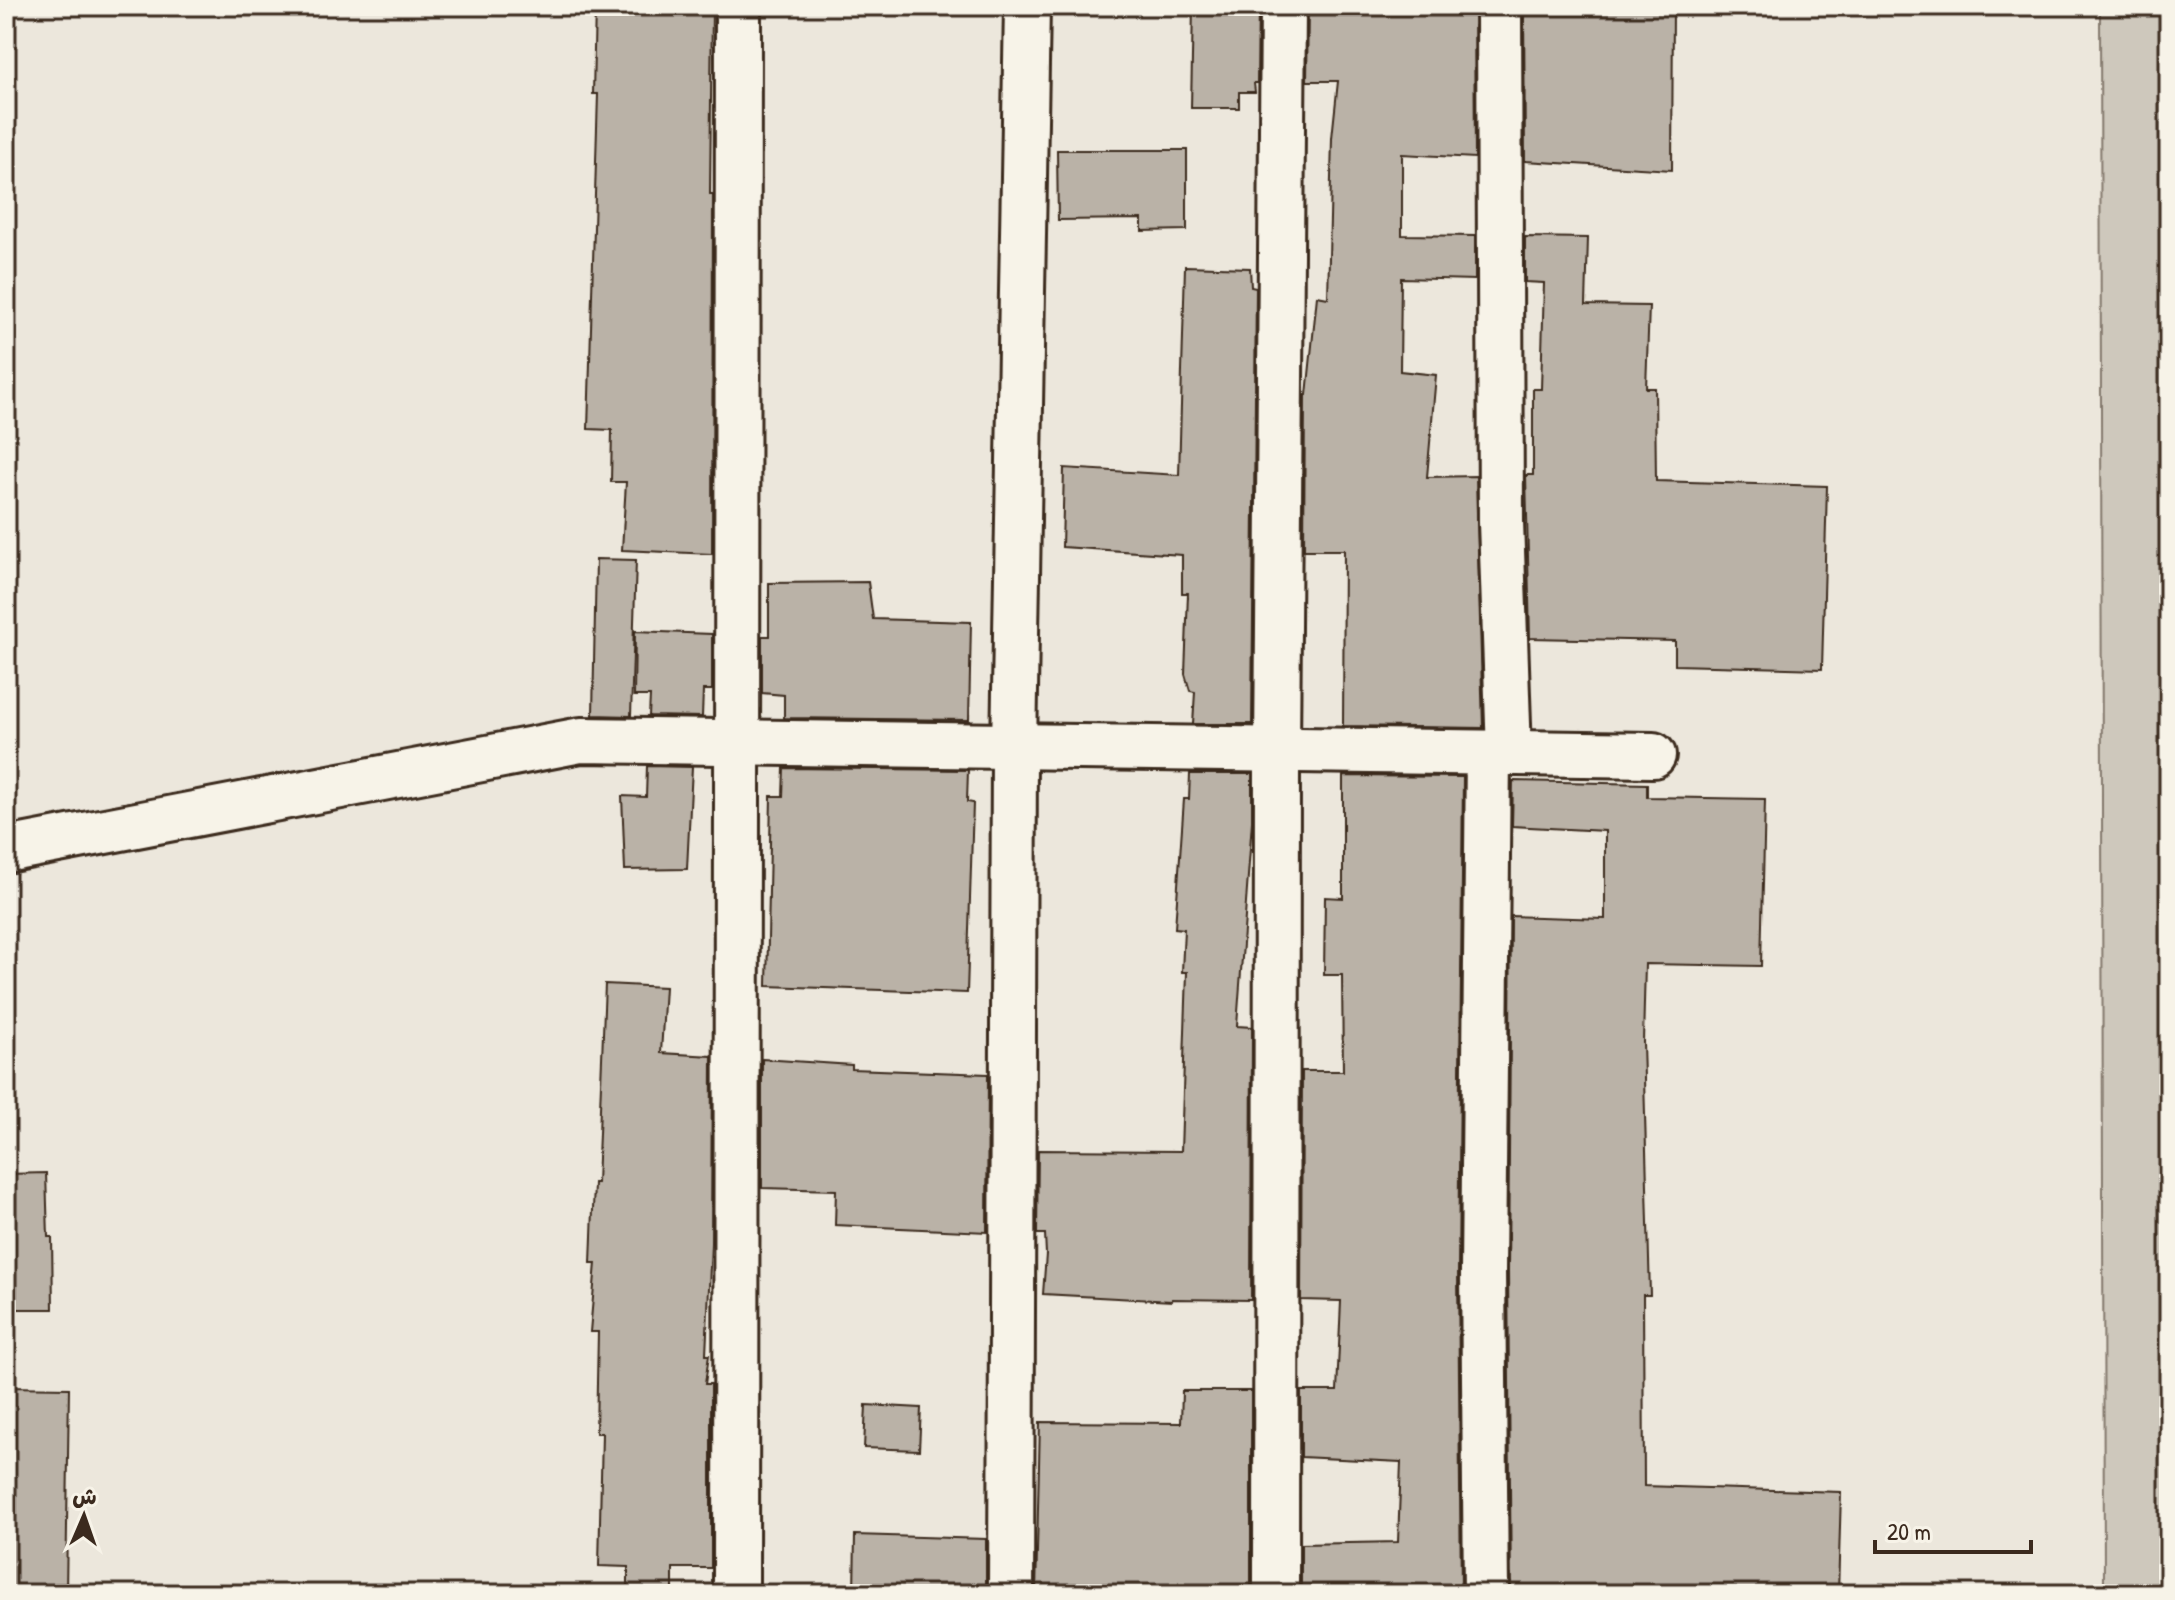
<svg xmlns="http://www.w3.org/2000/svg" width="2175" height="1600" viewBox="0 0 2175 1600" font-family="'Patrick Hand','Playpen Sans Arabic',sans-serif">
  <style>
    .green { fill: #cec8bc; stroke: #84796d; stroke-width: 2 }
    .building { fill: #bab2a7; stroke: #3b2a1e; stroke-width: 2 }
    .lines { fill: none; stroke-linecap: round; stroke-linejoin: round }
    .minor-casing { stroke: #3b2a1e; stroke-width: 50 }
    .minor { stroke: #f7f3e8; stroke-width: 44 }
  </style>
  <rect width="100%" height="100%" fill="#ece7dc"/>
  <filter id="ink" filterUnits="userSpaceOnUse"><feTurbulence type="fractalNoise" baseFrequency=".0125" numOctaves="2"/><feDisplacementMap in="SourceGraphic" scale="16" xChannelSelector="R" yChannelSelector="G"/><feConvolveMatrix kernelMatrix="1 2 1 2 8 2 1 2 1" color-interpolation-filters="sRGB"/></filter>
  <g filter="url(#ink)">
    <path class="green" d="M2100 6H2169V1594H2104Z"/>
    <g class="building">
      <path d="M595 6H712L710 194H713L712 554 622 550 626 482H611L612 430 588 429 598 94H593Z"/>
      <path d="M1193 6H1258L1257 83H1254L1255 92H1239V108H1191Z"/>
      <path d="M1308 6H1474L1475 158 1402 154V235L1475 236V280L1401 278 1400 371 1436 375 1427 477 1476 476 1483 728 1343 726 1344 550H1304L1305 395H1307L1317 296 1328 298 1332 138 1338 81H1307Z"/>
      <path d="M1524 6H1673L1672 170 1525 161Z"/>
      <path d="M1057 150H1187V230L1142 231V219L1058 220Z"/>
      <path d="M1525 237 1588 238 1586 305 1649 306 1646 388H1655L1656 481 1827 486 1822 669 1675 665V641L1530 638 1526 475H1533V389H1541L1544 283 1525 282Z"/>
      <path d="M1185 266 1250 268 1251 287 1256 288 1252 724H1193L1195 692 1190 691 1185 674 1188 593H1182V555L1062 547 1064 468 1179 475Z"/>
      <path d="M596 559 636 560 631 716 593 715Z"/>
      <path d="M868 582 873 619 971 622 969 720 784 718V695L762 693V636H769V583Z"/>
      <path d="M635 631 712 634V690H703L702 717 649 716 650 696H634Z"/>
      <path d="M647 766 692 767 687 869 625 870 622 796 646 797Z"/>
      <path d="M784 768 968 770 967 802 973 803 967 993 767 986 771 796H783Z"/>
      <path d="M1190 774H1252V821L1237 1026 1252 1027 1251 1300 1172 1299V1301L1043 1294 1046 1254 1045 1234H1037L1038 1150 1181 1151 1187 972H1182L1184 929 1175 928 1184 799H1189Z"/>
      <path d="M1343 776 1463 777 1458 1271 1461 1594H1301V1544L1398 1542 1401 1462 1301 1457V1391H1337L1341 1301 1301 1300 1302 1071H1343L1342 975H1324L1325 897 1343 898Z"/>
      <path d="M1513 781 1647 784V797L1765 799 1761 966 1645 964 1643 1042 1650 1295H1643L1644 1486 1841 1492 1838 1594H1511L1508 1271 1511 916 1605 919V831L1512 826Z"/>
      <path d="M605 984 665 987 661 1053 712 1056 711 1243 706 1355H709L705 1384H711V1568H673V1594H628V1567L599 1566 602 1433H596L598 1332H590L596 1263H591L594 1183H597Z"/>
      <path d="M762 1059 852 1065V1069L988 1074 987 1232 835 1225 836 1190 762 1188Z"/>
      <path d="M46 1173 48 1237H52L53 1309H6V1174Z"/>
      <path d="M6 1387 69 1388 66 1594H6Z"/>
      <path d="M1182 1391H1251V1594H1036L1040 1422 1181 1423Z"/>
      <path d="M866 1405 921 1408 919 1450 864 1448Z"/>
      <path d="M855 1535 986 1539V1594H854Z"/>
    </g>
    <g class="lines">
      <g class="minor-casing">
        <g id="minor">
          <path d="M1499 6 1501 522 1509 753"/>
          <path d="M6 850 581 740 1653 755"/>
          <path d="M736 1594 738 6"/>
          <path d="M1011 1594 1014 748 1027 6"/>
          <path d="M1276 1594 1277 751 1283 6"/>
          <path d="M1486 1594 1483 1271 1488 753"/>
        </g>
      </g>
      <use href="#minor" class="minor"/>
    </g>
  </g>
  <rect width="2175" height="1600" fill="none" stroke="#f7f3e8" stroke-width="32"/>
  <rect x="16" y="16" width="2143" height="1568" fill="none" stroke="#3b2a1e" stroke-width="3" filter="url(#ink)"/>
  <g transform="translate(84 1516) rotate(2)" stroke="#f7f3e8" stroke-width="6" paint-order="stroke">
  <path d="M0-6L14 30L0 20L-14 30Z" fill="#3b2a1e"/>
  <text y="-12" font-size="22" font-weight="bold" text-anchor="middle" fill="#3b2a1e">ش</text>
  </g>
  <path d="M1875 1540v12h156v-12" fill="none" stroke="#3b2a1e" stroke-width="4"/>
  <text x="1887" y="1540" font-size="24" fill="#3b2a1e" stroke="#f7f3e8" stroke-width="6" paint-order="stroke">20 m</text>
</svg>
